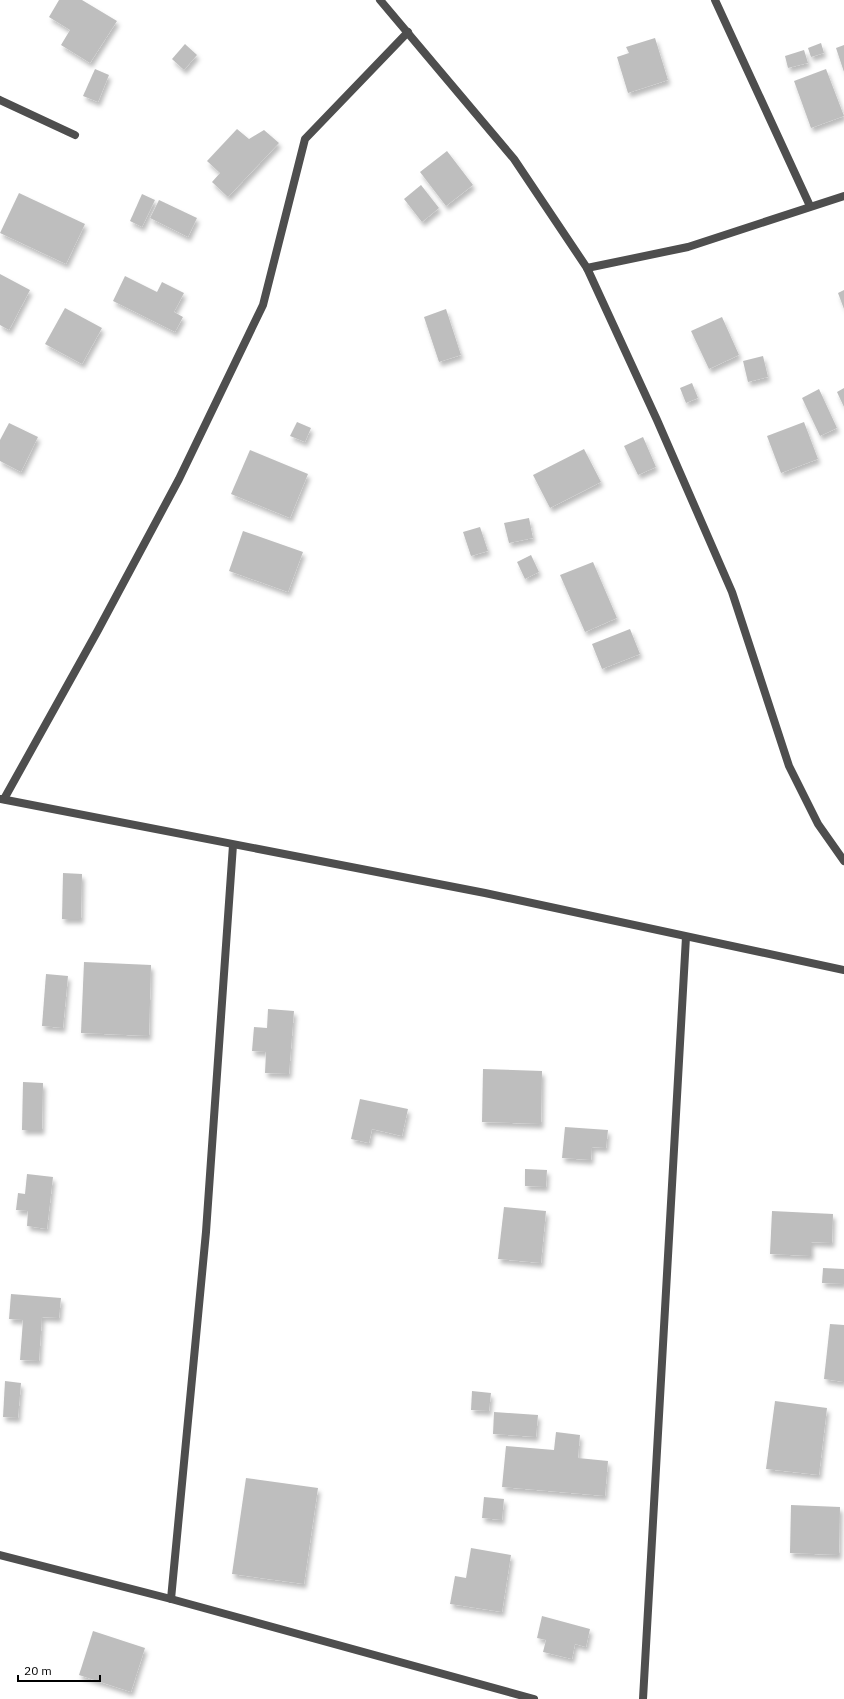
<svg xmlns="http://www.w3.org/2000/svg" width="844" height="1699" viewBox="0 0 844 1699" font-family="'IBM Plex Sans',sans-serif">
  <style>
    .building { fill: #bebebe; filter: url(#shadow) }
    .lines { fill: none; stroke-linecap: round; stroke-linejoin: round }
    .minor { stroke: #4e4e4e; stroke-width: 8 }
  </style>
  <defs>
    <filter id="shadow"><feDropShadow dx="2.5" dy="4.5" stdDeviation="2" flood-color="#0004"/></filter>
  </defs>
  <rect width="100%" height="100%" fill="#fff"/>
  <g class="building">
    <path d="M59 0H82L117 21 90 63 61 45 70 30 49 17Z"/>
    <path d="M655 38 668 80 628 93 617 57 629 53 626 47Z"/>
    <path d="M821 43 824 53 811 57 808 48Z"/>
    <path d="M185 44 197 55 184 70 172 59Z"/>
    <path d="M844 45V72L836 48Z"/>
    <path d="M804 50 808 63 788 68 785 56Z"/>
    <path d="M95 69 109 75 98 102 83 96Z"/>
    <path d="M826 69 844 116 811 128 794 81Z"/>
    <path d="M237 129 249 139 264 130 279 143 228 197 212 182 220 173 207 161Z"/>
    <path d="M447 151 473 185 446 206 420 172Z"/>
    <path d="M421 185 439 208 422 222 404 199Z"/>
    <path d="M19 193 85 224 66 264 0 233Z"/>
    <path d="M142 194 155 200 142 227 130 221Z"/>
    <path d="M159 200 197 218 188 237 150 218Z"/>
    <path d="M0 274 30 290 9 330 0 325Z"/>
    <path d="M125 276 157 292 162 282 184 293 174 312 183 317 175 332 113 301Z"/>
    <path d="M844 290V309L838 293Z"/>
    <path d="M65 308 102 328 82 364 45 344Z"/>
    <path d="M446 309 461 355 439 362 424 317Z"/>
    <path d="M722 317 739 355 709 369 691 331Z"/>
    <path d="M763 356 768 377 748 382 743 361Z"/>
    <path d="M692 383 698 398 686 403 680 388Z"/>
    <path d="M844 388V407L837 392Z"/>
    <path d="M819 389 837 428 820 436 802 398Z"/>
    <path d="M297 422 311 428 305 442 290 436Z"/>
    <path d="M804 422 818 459 781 473 767 436Z"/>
    <path d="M9 423 38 437 21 472 0 461V440Z"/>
    <path d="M643 437 656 467 638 475 624 446Z"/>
    <path d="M584 449 601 482 550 508 533 475Z"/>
    <path d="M250 450 308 474 290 518 231 494Z"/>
    <path d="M529 518 533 538 509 543 504 523Z"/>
    <path d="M480 527 488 551 471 556 463 532Z"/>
    <path d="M243 531 303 552 288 592 229 571Z"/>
    <path d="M531 555 539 572 525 579 517 562Z"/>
    <path d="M593 562 617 618 585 632 560 575Z"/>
    <path d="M630 629 640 654 602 669 592 644Z"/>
    <path d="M63 873 82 874 81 919H62Z"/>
    <path d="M84 962 151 965 149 1036 81 1033Z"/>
    <path d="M46 974 68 976 63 1028 42 1026Z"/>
    <path d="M268 1009 294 1011 289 1074 265 1073 266 1052 252 1051 254 1027 267 1028Z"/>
    <path d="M483 1069 542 1071 541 1124 482 1122Z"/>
    <path d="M23 1082 43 1083 42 1130H22Z"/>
    <path d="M360 1099 408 1109 402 1136 372 1129 369 1143 351 1139Z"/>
    <path d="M565 1127 608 1130 606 1148 592 1147 591 1160 562 1158Z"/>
    <path d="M525 1169 547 1170 546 1187 525 1186Z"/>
    <path d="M27 1174 53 1177 47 1229 27 1226 28 1211 16 1210 18 1193 25 1194Z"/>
    <path d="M504 1207 546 1211 541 1263 498 1259Z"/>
    <path d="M772 1211 833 1214 832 1243 811 1242V1256L770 1254Z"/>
    <path d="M823 1268 844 1269V1284L822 1283Z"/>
    <path d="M11 1294 61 1298 59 1318 42 1317 39 1361 20 1360 23 1320 9 1319Z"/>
    <path d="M830 1324 844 1325V1382L824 1379Z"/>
    <path d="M5 1381 21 1383 18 1418 3 1417Z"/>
    <path d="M472 1391 491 1393 489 1411 471 1410Z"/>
    <path d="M775 1401 827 1408 819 1475 766 1469Z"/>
    <path d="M494 1412 538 1415 536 1437 493 1434Z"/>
    <path d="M556 1432 580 1435 578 1458 608 1461 605 1496 502 1487 506 1446 554 1450Z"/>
    <path d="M246 1478 318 1488 304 1584 232 1574Z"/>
    <path d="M484 1497 504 1499 502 1520 482 1518Z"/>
    <path d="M791 1505 840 1507 839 1555 790 1553Z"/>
    <path d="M471 1548 511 1555 502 1612 450 1604 455 1576 466 1578Z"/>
    <path d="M542 1616 590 1629 586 1647 575 1644 572 1659 543 1652 546 1640 537 1638Z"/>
    <path d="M93 1631 145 1648 131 1692 79 1675Z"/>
  </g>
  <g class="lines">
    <g class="minor">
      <path d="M380 0 514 159 587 268 657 420 732 592 789 766 818 824 844 861"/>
      <path d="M715 0 810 206"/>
      <path d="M0 100 75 135"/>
      <path d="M587 268 688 247 844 196"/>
      <path d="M1 799 485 893 844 970"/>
      <path d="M4 799 97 632 179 479 263 305 305 139 408 32"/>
      <path d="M0 1555 171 1599 534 1699"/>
      <path d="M171 1599 206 1232 233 845"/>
      <path d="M643 1699 686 937"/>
    </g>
  </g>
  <path d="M18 1675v6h82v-6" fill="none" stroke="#000000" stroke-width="2"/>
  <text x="24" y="1675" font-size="12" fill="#000000" stroke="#ffffff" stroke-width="3" paint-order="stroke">20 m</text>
</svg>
